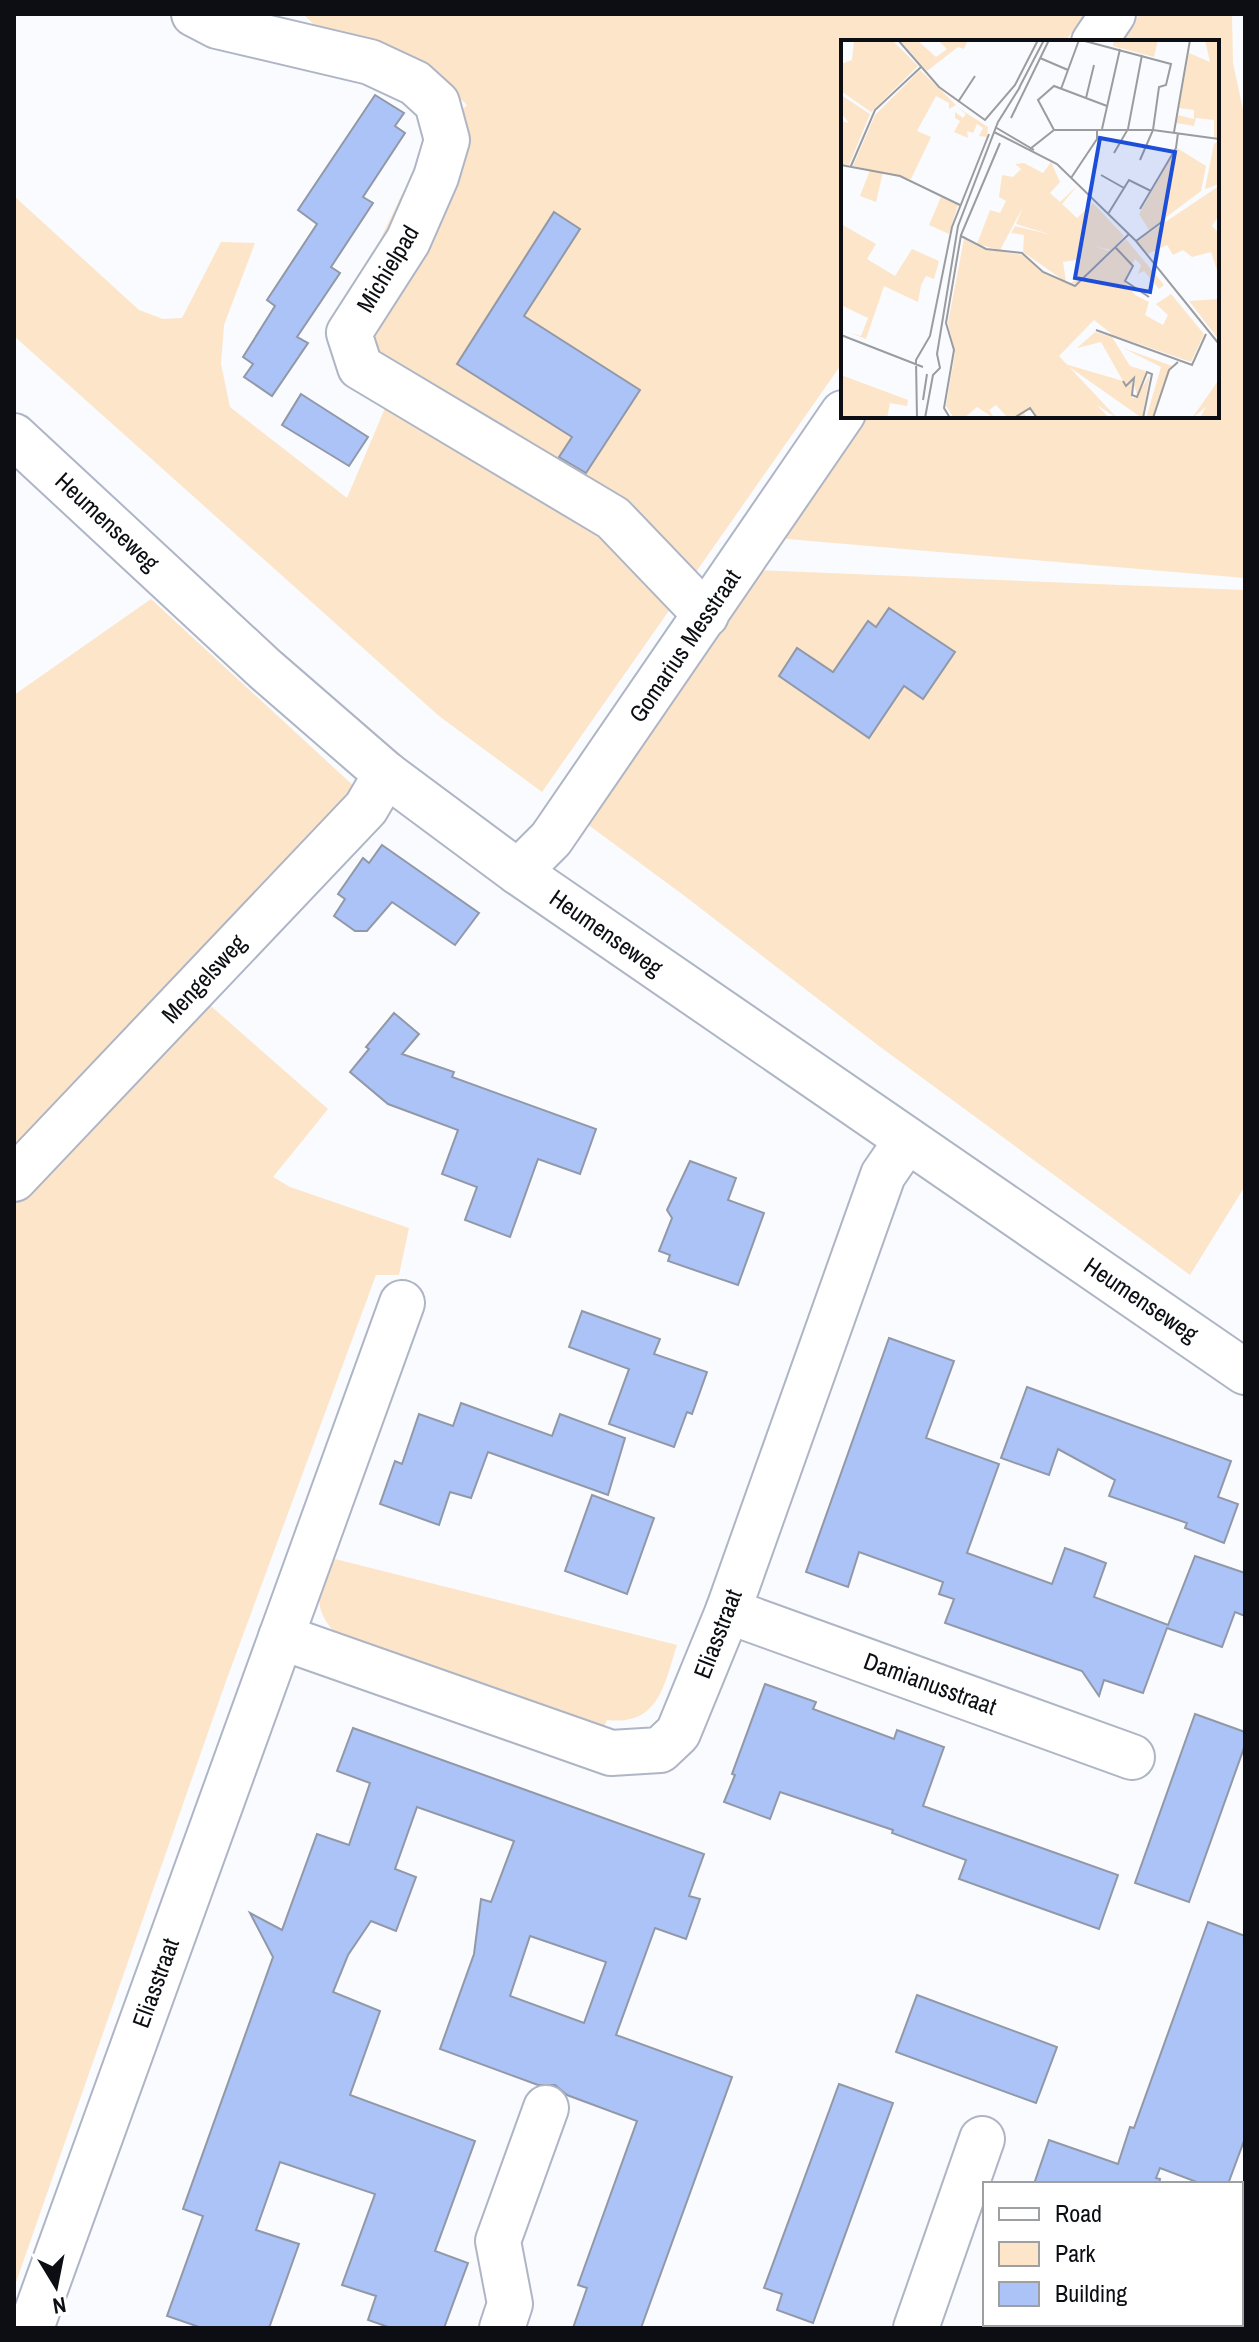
<svg xmlns="http://www.w3.org/2000/svg" width="1259" height="2342" viewBox="0 0 1259 2342" font-family="'Archivo Narrow',sans-serif">
  <style>
    .green { fill: #fde5c9 }
    .building { fill: #acc3f8; stroke: #9198a7; stroke-width: 2; fill-rule: evenodd }
    .lines { fill: none; stroke-linecap: round; stroke-linejoin: round }
    .minor-casing { stroke: #aeb5c5; stroke-width: 48 }
    .minor { stroke: #fff; stroke-width: 44 }
    .labels { text-anchor: middle; stroke-width: 6; stroke-linejoin: round; paint-order: stroke }
    .street-label { font-size: 24px; fill: #0c0e13; stroke: #fff }
    .inset-road { fill: none; stroke: #9a9ca0; stroke-width: 2 }
    .view { fill: #1d4ed8; fill-opacity: 0.15; stroke: #1d4ed8; stroke-width: 4 }
    .inset-edge { fill: none; stroke: #0c0e13; stroke-width: 4 }
  </style>
  <rect width="100%" height="100%" fill="#f9fbfe"/>
  <g class="green">
    <path d="M303 14H1085L1065 42H843V362L542 792 439 716 14 336V196L139 310 163 319 182 318 221 242 255 243 224 325 221 364 230 407 347 498 388 401 366 375 369 263 403 192 447 126 467 105 443 82 331 41Z"/>
    <path d="M1140 14H1232L1233 63 1245 119V578L776 538 859 416H1217V42H1119Z"/>
    <path d="M754 570 1245 590V1186L1190 1275 879 1046 686 897 583 821Z"/>
    <path d="M151 599 358 790 14 1153V695Z"/>
    <path d="M204 1000 328 1109 273 1177 290 1187 409 1228 399 1275H376L226 1681 14 2288V1194Z"/>
    <path d="M331 1558 677 1645C664 1685 659 1726 607 1720L602 1731 341 1640C311 1607 317 1598 331 1558Z"/>
  </g>
  <g class="building">
    <path d="M375 95 404 113 395 126 405 133 363 197 373 203 331 267 340 273 297 337 308 343 272 396 244 377 253 364 243 357 275 306 267 300 317 224 298 210Z"/>
    <path d="M554 212 580 229 524 316 640 390 586 473 559 457 572 437 457 364Z"/>
    <path d="M301 394 368 437 349 466 282 425Z"/>
    <path d="M889 608 955 652 923 699 904 686 869 738 779 676 797 648 833 672 868 621 876 627Z"/>
    <path d="M382 845 479 913 455 945 392 902 367 931H355L334 916 345 899 338 894 363 858 369 863Z"/>
    <path d="M394 1013 419 1034 402 1054 454 1072 452 1077 596 1129 580 1174 538 1159 510 1237 465 1220 477 1187 442 1174 458 1130 388 1104 350 1072 369 1049 366 1047Z"/>
    <path d="M690 1161 736 1178 728 1200 764 1213 738 1285 668 1261 670 1255 659 1251 672 1218 667 1210Z"/>
    <path d="M582 1311 660 1339 654 1354 707 1372 692 1414 687 1412 674 1447 609 1424 629 1369 569 1347Z"/>
    <path d="M889 1338 954 1361 926 1438 999 1464 967 1553 1052 1584 1065 1548 1082 1554 1106 1563 1094 1597 1168 1625 1195 1556 1245 1573V1616L1235 1612 1222 1647 1167 1628 1143 1693 1104 1680 1099 1696 1082 1671 945 1623 954 1599 939 1594 943 1582 859 1552 848 1587 806 1572Z"/>
    <path d="M1027 1387 1231 1461 1218 1497 1238 1504 1224 1543 1185 1528 1187 1523 1109 1496 1115 1480 1058 1449 1049 1475 1001 1458Z"/>
    <path d="M461 1403 552 1436 560 1414 625 1438 608 1495 488 1452 471 1498 450 1492 439 1525 380 1504 395 1461 402 1464 419 1414 453 1426Z"/>
    <path d="M592 1495 654 1518 627 1594 565 1571Z"/>
    <path d="M765 1684 816 1702 813 1709 894 1739 897 1730 944 1747 923 1806 1118 1875 1099 1929 959 1879 966 1860 892 1833 893 1830 780 1792 770 1819 724 1802 735 1775 732 1774Z"/>
    <path d="M1195 1714 1245 1732V1745L1189 1902 1135 1883Z"/>
    <path d="M353 1728 704 1854 689 1896 700 1899 686 1939 655 1928 616 2035 732 2077 641 2328H573L587 2288 578 2285 637 2121 567 2095 555 2085H538L440 2049 474 1954 481 1899 491 1902 514 1841 417 1807 395 1869 416 1877 396 1931 371 1921 348 1955 333 1992 380 2011 350 2095 475 2141 435 2251 468 2263 444 2328H391L368 2320 376 2296 342 2285 375 2194 280 2162 256 2230 299 2244 269 2328H202L167 2316 203 2216 183 2209 273 1957 250 1913 282 1930 317 1834 349 1845 370 1783 337 1771ZM530 1936 606 1962 584 2023 510 1996Z"/>
    <path d="M1208 1922 1245 1936V2138L1228 2184H1202L1160 2168 1156 2178 1160 2179 1159 2184H1034L1049 2140 1118 2164 1130 2127 1134 2128Z"/>
    <path d="M917 1995 1057 2047 1036 2103 896 2052Z"/>
    <path d="M839 2084 893 2103 813 2323 777 2310 782 2294 764 2288Z"/>
  </g>
  <g class="lines">
    <g class="minor-casing">
      <g id="minor">
        <path d="M194 14 217 26 370 62 415 83 437 103 447 140 436 177 408 241 349 333 360 367 613 518 706 615"/>
        <path d="M1094 42 1113 14"/>
        <path d="M14 436 265 669 386 774 518 872 1245 1372"/>
        <path d="M518 872 551 839 843 413"/>
        <path d="M14 1179 366 808 386 774"/>
        <path d="M728 1611 1132 1757"/>
        <path d="M281 1637 611 1753 660 1750 678 1733 728 1611 883 1175 907 1140"/>
        <path d="M31 2328 402 1303"/>
        <path d="M502 2328 510 2304 498 2241 546 2108"/>
        <path d="M916 2328 982 2139"/>
      </g>
    </g>
    <use href="#minor" class="minor"/>
  </g>
  <g class="labels">
    <g class="street-label">
      <text transform="translate(388 269) rotate(-59)" y="8">Michielpad</text>
      <text transform="translate(107 522) rotate(43)" y="8">Heumenseweg</text>
      <text transform="translate(685 646) rotate(-56)" y="8">Gomarius Messtraat</text>
      <text transform="translate(606 933) rotate(35)" y="8">Heumenseweg</text>
      <text transform="translate(204 979) rotate(-47)" y="8">Mengelsweg</text>
      <text transform="translate(1141 1300) rotate(34)" y="8">Heumenseweg</text>
      <text transform="translate(718 1634) rotate(-69)" y="8">Eliasstraat</text>
      <text transform="translate(930 1684) rotate(20)" y="8">Damianusstraat</text>
      <text transform="translate(156 1983) rotate(-70)" y="8">Eliasstraat</text>
    </g>
  </g>
  <g transform="translate(841 40)">
    <rect width="378" height="378" fill="#f9fbfe"/>
    <path d="M13 0H51L77 26 30 72 0 51V24L11 20ZM59 0H76L95 17 106 9 97 0H127L123 9 117 7 86 31ZM273 0H317L313 17 272 6ZM364 0H378V98H373V80L355 78 353 86 335 83 337 75 353 79V70L338 68 348 13 369 22ZM79 30 115 65 108 69V63L95 56 76 91 90 97 70 139 12 126 34 75ZM0 55 29 74 8 125 0 124V81L8 83 0 73ZM116 67 147 87 146 97 138 96 142 88 136 84 132 93 126 91 127 98 113 92 119 81 114 78V72L122 78 125 74ZM378 100V144L364 149 373 104ZM336 108 365 126 360 151 308 190 298 174ZM210 122 219 142 209 153 219 162 236 146 221 164 236 178 252 163 283 196 270 210 252 206 269 211 237 243 228 244 236 239 235 220 222 222 225 242 182 212 183 195 170 193 174 186 211 195 175 184 182 167 159 210 136 204 149 170 159 173 165 161 158 157 161 135 172 137 180 129 174 124 183 123 202 133ZM29 130 42 132 35 162 19 156ZM378 146V175L371 186 378 193V236L370 212 351 217 342 210 332 215 326 205 307 214 296 201ZM100 157 117 165 108 194 88 185ZM0 184 35 204 26 219 54 236 71 209 98 221 93 239 85 236 80 245 77 262 43 246 25 299 7 292 20 296 27 278 0 265ZM123 199 140 208 182 215 202 233 234 247 285 199 323 245 318 249 303 231 297 234 300 225 294 219 283 241 294 255 308 262 304 275 322 285 327 275 315 264 330 254 363 294 350 322 272 295 253 280 218 316 276 378 256 365 268 378H196L191 369 183 373 186 378H167L155 365 148 370 153 378 136 367 123 378H113L105 366 114 313 107 283ZM378 259V300L348 261ZM254 292 271 297 289 326 305 331 296 355 291 338V358H295L309 334 301 378 224 324 282 341 260 302 236 308ZM282 308 331 326 311 378H305L320 327ZM0 335 67 360 66 366 49 363 46 378H0ZM377 341 378 378H359L365 367 351 378Z" fill="#fde5c9"/>
    <path class="inset-road" d="M57 0 98 47 144 80 174 45 197 0M240 0 330 24 325 45 318 47 312 90 299 120M199 18 227 30M178 48 203 0M220 49 238 0M245 58 253 25M117 62 134 36M170 78 208 0M154 87 193 110M261 89 279 9M213 90 197 60 213 46 266 66M153 92 216 124 295 201 378 304M333 92 349 0M189 109 213 90H312L378 99M273 113 287 89 301 15M0 125 59 136 119 165M10 126 34 70 80 27M260 135 283 148M230 138 256 99V89M299 169 335 108 337 93M267 174 288 140 310 151M120 196 145 209 181 213 202 232 234 246 288 194M295 201 322 181M274 207 292 226 284 241 308 257M255 290 351 325 365 294M0 295 82 327M282 341 285 346 293 338 291 355 296 357 306 332 311 334 302 378M82 360 86 334M76 378 75 320 89 296 111 187 148 94M84 378 92 335 99 328 96 314 117 186 157 82 179 47M109 378 103 368 113 310 105 283 120 195 159 103M173 378 189 368 196 378M312 378 328 330 337 322"/>
    <path class="view" d="M259 98 334 112 309 252 234 238Z"/>
    <rect width="378" height="378" class="inset-edge"/>
  </g>
  <rect width="1259" height="2342" fill="none" stroke="#0c0e13" stroke-width="32"/>
  <rect x="983" y="2182" width="260" height="144" fill="#ffffff" stroke="#9e9fa1" stroke-width="2"/>
  <rect x="999" y="2208" width="40" height="12" fill="#ffffff" stroke="#9e9fa1" stroke-width="2"/>
  <text x="1055" y="2222" font-size="24" fill="#0c0e13">Road</text>
  <rect x="999" y="2242" width="40" height="24" fill="#fde5c9" stroke="#9e9fa1" stroke-width="2"/>
  <text x="1055" y="2262" font-size="24" fill="#0c0e13">Park</text>
  <rect x="999" y="2282" width="40" height="24" fill="#acc3f8" stroke="#9e9fa1" stroke-width="2"/>
  <text x="1055" y="2302" font-size="24" fill="#0c0e13">Building</text>
  <g transform="translate(56 2286) rotate(170)" stroke="#ffffff" stroke-width="6" paint-order="stroke">
  <path d="M0-6L14 30L0 20L-14 30Z" fill="#0c0e13"/>
  <text y="-12" font-size="22" font-weight="bold" text-anchor="middle" fill="#0c0e13">N</text>
  </g>
</svg>
